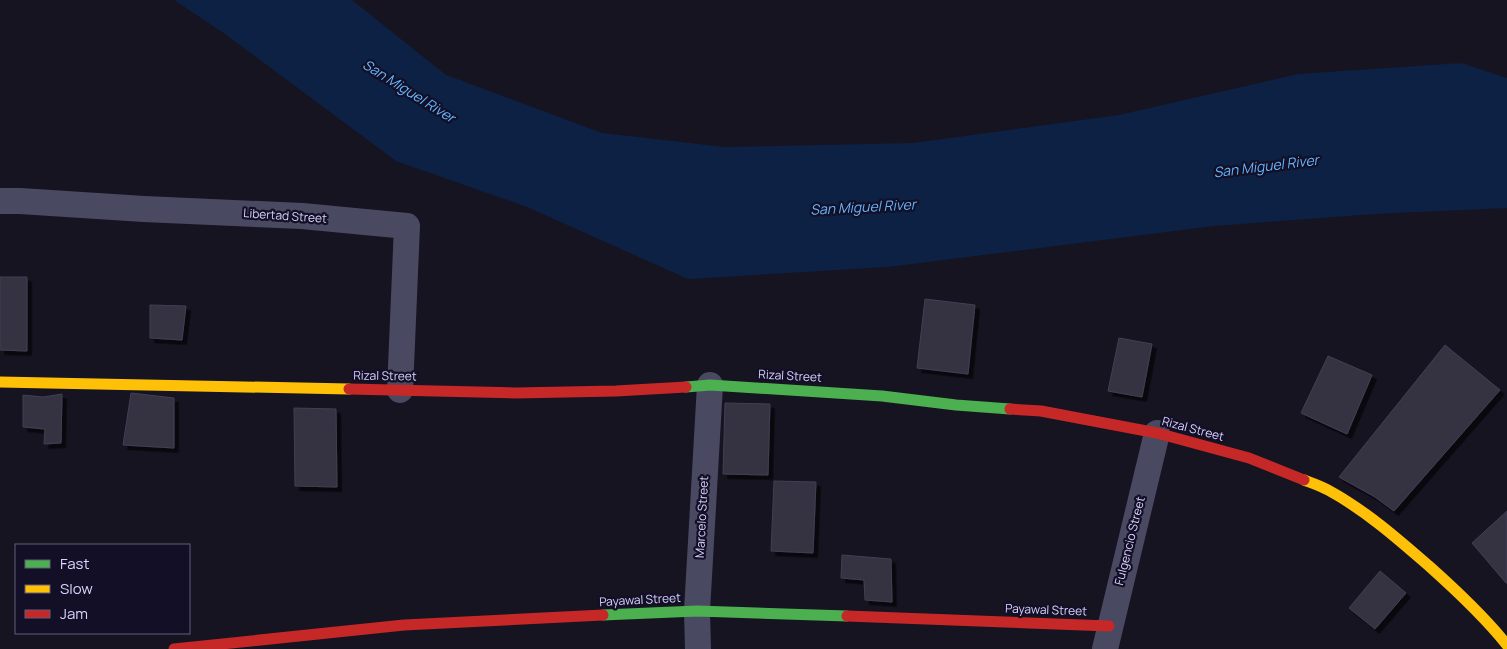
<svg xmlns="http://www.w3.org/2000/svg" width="1507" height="649" viewBox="0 0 1507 649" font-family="Manrope,sans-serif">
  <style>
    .water { fill: #0d2144 }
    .building { fill: #343243; stroke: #433f54; filter: url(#shadow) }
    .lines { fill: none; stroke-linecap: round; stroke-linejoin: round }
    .street { stroke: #4a4962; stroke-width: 26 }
    .fast { stroke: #4caf50; stroke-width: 11 }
    .slow { stroke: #ffc107; stroke-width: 11 }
    .jam { stroke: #c62828; stroke-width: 11 }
    .labels { text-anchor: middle; stroke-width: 4.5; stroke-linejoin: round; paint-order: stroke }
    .street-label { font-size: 12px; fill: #d9d4ff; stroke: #130f26 }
    .water-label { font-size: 14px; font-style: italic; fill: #62b6ff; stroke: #130f26 }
  </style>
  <defs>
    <filter id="shadow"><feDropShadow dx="4.5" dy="4.5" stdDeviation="0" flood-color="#0009"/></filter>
  </defs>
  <rect width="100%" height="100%" fill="#161421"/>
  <path class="water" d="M174 0H352L446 75 602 133 725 147 913 143 1119 115 1298 74 1461 63 1507 78V208L1374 214 1214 226 888 267 688 279 527 207 396 161 225 34Z"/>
  <g class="building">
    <path d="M0 277H27V351L0 350Z"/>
    <path d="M925 299 975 305 968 374 917 368Z"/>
    <path d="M150 305 186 306 182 340 150 338Z"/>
    <path d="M1119 338 1152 344 1142 397 1108 391Z"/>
    <path d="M1445 345 1500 390 1394 511 1375 497 1339 477Z"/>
    <path d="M1328 356 1372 375 1347 434 1301 413Z"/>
    <path d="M131 393 174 398V448L123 445Z"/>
    <path d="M62 394 61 443 44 444 45 429 23 427V395L43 397Z"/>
    <path d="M725 403 770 404 768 475 723 474Z"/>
    <path d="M294 408 336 409 337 487 295 486Z"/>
    <path d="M774 481 816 482 813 553 771 551Z"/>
    <path d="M1507 511V583H1506L1472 543Z"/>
    <path d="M842 555 891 559 892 602 865 600 864 580 841 578Z"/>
    <path d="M1380 571 1406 593 1375 629 1349 608Z"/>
  </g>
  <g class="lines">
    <g class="street">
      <path d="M0 201H20L144 209 302 216 407 226 400 390"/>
      <path d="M698 649 697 611 710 385"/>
      <path d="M1105 649 1157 433"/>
    </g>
    <g class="fast">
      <path d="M686 387 710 385 882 396 956 405 1010 409"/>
      <path d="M603 615 697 611 847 616"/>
    </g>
    <g class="slow">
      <path d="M0 382 349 389"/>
      <path d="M1304 480C1312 483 1321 486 1328 490 1365 510 1398 539 1429 566 1457 591 1484 616 1507 645"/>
    </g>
    <g class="jam">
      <path d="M349 389 516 393 616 391 686 387"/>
      <path d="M1010 409 1041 411 1157 433 1249 458 1304 480"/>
      <path d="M847 616 1109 626"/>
      <path d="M174 649 404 625 603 615"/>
    </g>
  </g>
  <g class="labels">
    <g class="street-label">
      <text transform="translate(285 216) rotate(4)" y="4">Libertad Street</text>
      <text transform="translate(385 376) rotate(1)" y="4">Rizal Street</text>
      <text transform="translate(790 376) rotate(3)" y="4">Rizal Street</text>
      <text transform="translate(1193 429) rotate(15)" y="4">Rizal Street</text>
      <text transform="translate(702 517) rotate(-87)" y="4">Marcelo Street</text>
      <text transform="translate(1130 541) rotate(-76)" y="4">Fulgencio Street</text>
      <text transform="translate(640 600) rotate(-3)" y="4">Payawal Street</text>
      <text transform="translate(1046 610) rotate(2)" y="4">Payawal Street</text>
    </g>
    <g class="water-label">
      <text transform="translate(409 91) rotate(32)" y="5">San Miguel River</text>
      <text transform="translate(1266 166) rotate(-7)" y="5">San Miguel River</text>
      <text transform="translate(863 207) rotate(-3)" y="5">San Miguel River</text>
    </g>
  </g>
  <rect x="15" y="544" width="175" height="90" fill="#130f26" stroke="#625e7d"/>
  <rect x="25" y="560" width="25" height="8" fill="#4caf50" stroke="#625e7d"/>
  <text x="60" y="569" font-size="15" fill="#d9d4ff">Fast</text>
  <rect x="25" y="585" width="25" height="8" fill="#ffc107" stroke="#625e7d"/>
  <text x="60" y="594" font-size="15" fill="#d9d4ff">Slow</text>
  <rect x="25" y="610" width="25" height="8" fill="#c62828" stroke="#625e7d"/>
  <text x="60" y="619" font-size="15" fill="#d9d4ff">Jam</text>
</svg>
